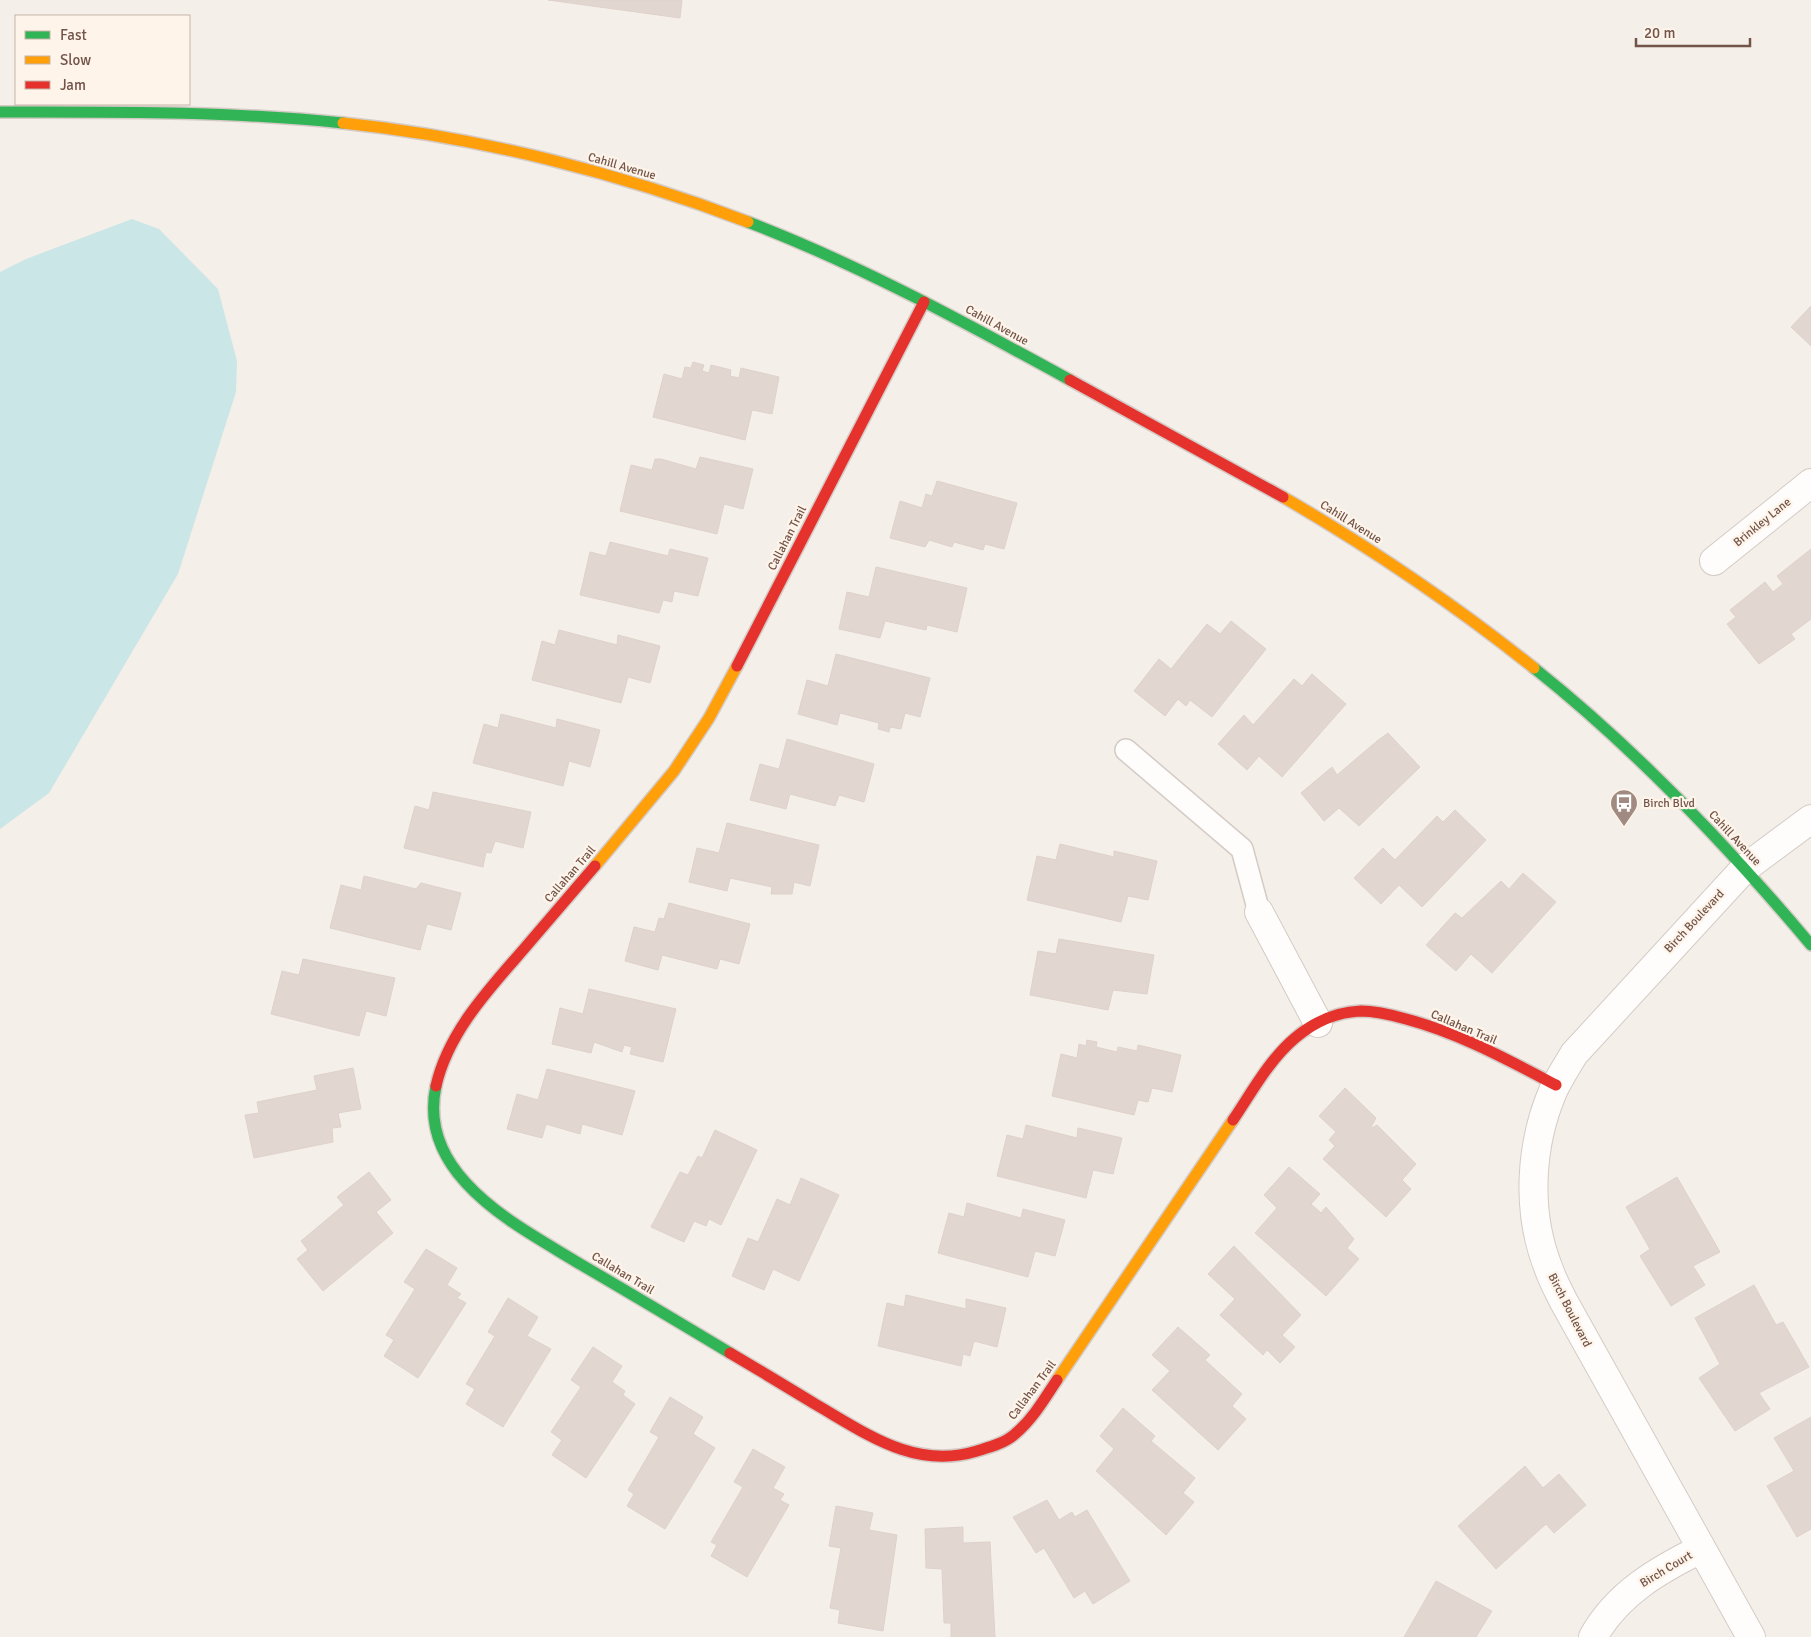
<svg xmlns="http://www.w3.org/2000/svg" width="1811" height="1637" viewBox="0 0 1811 1637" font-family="Signika,sans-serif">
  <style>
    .water { fill: #cae6e6 }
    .building { fill: #e2d7d0; stroke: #ded1cb }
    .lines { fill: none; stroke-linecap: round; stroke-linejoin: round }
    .lane-casing { stroke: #d4cbc6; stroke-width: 24 }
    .street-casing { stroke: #d4cbc6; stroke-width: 30 }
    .fast-casing { stroke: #d4cac6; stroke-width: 14 }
    .slow-casing { stroke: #d4cac6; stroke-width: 14 }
    .jam-casing { stroke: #d4cac6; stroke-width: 14 }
    .lane { stroke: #fefdfc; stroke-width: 21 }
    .street { stroke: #fefdfc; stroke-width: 28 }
    .fast { stroke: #30b455; stroke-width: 11 }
    .slow { stroke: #ff9f0a; stroke-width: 11 }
    .jam { stroke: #e5322d; stroke-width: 11 }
    .labels { text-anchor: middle; stroke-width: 4.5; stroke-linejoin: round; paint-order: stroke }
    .street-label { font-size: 12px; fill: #72544a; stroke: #fef4e9 }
    .poi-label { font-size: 12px; fill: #72544a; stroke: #fef4e9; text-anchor: start }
  </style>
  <rect width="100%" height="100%" fill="#f5efe9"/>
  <path class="water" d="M132 219 159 229 218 289 237 361 236 392 178 574 49 793 0 829V272L26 259Z"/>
  <g class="building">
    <path d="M548 0H682L680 18Z"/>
    <path d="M1811 306V346L1791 327Z"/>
    <path d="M693 362 704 365 702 371 709 373 711 365 731 370 730 376 739 378 741 368 779 377 772 414 752 410 745 440 653 417 664 374 682 379 685 367 691 368Z"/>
    <path d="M700 457 753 469 743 509 724 504 717 534 620 511 631 465 652 470 655 459H661L696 469Z"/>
    <path d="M937 481 1017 503 1004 549 985 544 983 550 954 542 952 547 929 540 925 547 890 538 900 501 922 508 926 494 932 496Z"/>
    <path d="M610 542 668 556 670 549 708 558 698 596 674 591 672 602 663 600 659 613 580 595 590 552 606 556Z"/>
    <path d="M1811 549V619L1791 634 1795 639 1759 664 1727 624 1736 617 1730 610 1765 582 1773 592 1783 584 1777 576Z"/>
    <path d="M876 567 967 588 957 632 927 625 926 630 885 621 880 638 839 629 847 592 869 597Z"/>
    <path d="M1231 621 1266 649 1212 717 1190 700 1186 706 1178 699 1165 716 1134 691 1159 659 1171 669 1207 624 1220 634Z"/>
    <path d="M559 630 617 645 618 635 660 646 650 683 628 677 621 703 532 680 542 641 555 645Z"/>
    <path d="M836 654 930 678 920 717 905 713 901 729 890 727 889 732 878 729 879 723 840 713 837 725 798 714 807 680 828 686Z"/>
    <path d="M1312 674 1346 704 1282 777 1259 756 1247 770 1218 744 1244 715 1253 725 1294 679 1302 686Z"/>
    <path d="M501 714 556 728 557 719 600 730 590 767 569 761 563 786 473 763 484 724 498 728Z"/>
    <path d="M1388 733 1420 767 1359 826 1339 808 1324 821 1301 793 1332 767 1337 775 1377 741Z"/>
    <path d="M787 739 874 764 864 802 839 795 835 806 790 794 786 809 750 800 760 764 779 769Z"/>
    <path d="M433 792 531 812 523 848 495 841 491 853 486 852 483 867 404 848 415 806 429 810Z"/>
    <path d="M1455 810 1486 840 1422 907 1399 885 1381 904 1354 878 1383 848 1395 860 1437 816 1443 822Z"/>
    <path d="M727 823 819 845 810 886 794 882 792 894H771L772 887 730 878 727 891 689 882 697 848 719 853Z"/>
    <path d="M1060 844 1114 857V851L1157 861 1148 900 1128 896 1121 922 1027 900 1037 856 1056 860Z"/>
    <path d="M1523 873 1556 902 1492 973 1471 954 1456 971 1426 945 1455 913 1462 918 1501 881 1509 889Z"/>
    <path d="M364 876 416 889 421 883 461 893 451 930 427 924 420 950 330 928 341 885 361 890Z"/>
    <path d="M669 903 750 924 739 964 720 959 717 969 662 955 658 970 625 961 634 927 655 932 659 918 664 919Z"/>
    <path d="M1059 939 1154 955 1147 994 1113 990 1108 1010 1030 995 1038 951 1056 954Z"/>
    <path d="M303 959 395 978 386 1016 366 1011 359 1036 271 1014 282 971 299 975Z"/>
    <path d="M589 989 676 1009 663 1062 630 1054 632 1047 624 1045 622 1052 594 1042 591 1053 552 1044 560 1008 583 1014Z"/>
    <path d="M1087 1040 1097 1042 1096 1047 1117 1052 1118 1047 1137 1051 1138 1045 1181 1055 1172 1092 1152 1088 1148 1102 1138 1100 1134 1115 1052 1096 1061 1054 1077 1058 1079 1044 1086 1046Z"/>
    <path d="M353 1068 361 1109 338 1113 341 1127 332 1128 333 1142 254 1158 245 1115 259 1113 257 1102 317 1090 314 1076Z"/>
    <path d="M547 1069 635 1091 622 1135 582 1124 580 1134 546 1124 542 1138 507 1129 517 1094 538 1100Z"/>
    <path d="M1345 1088 1376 1118 1370 1129 1377 1125 1416 1164 1402 1180 1411 1189 1386 1217 1323 1159 1335 1146 1329 1140 1336 1132 1319 1116Z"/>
    <path d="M1026 1125 1077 1138 1078 1128 1122 1138 1113 1174 1093 1170 1086 1198 997 1176 1007 1135 1023 1139Z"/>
    <path d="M715 1130 757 1150 721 1225 709 1219 706 1226 694 1221 684 1242 651 1227 680 1172 688 1175 698 1156 702 1158Z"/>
    <path d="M1289 1167 1320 1194 1311 1204 1321 1213 1326 1207 1354 1239 1347 1248 1359 1259 1326 1296 1255 1233 1277 1208 1264 1195Z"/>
    <path d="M369 1172 391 1200 376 1212 393 1233 323 1291 297 1259 308 1250 301 1241 344 1205 337 1197Z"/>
    <path d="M1677 1177 1720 1252 1693 1266 1705 1285 1671 1306 1640 1256 1650 1249 1626 1207Z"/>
    <path d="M801 1178 839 1195 799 1281 773 1269 764 1290 732 1276 748 1238 758 1242 777 1199 790 1205Z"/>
    <path d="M967 1203 1021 1218 1023 1209 1065 1220 1055 1256 1035 1251 1028 1277 938 1253 949 1213 964 1217Z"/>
    <path d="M1234 1246 1301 1315 1282 1335 1295 1347 1280 1363 1267 1350 1263 1355 1220 1315 1235 1299 1208 1274Z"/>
    <path d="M426 1249 457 1268 447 1285 461 1294 457 1298 466 1303 418 1378 384 1356 394 1340 386 1335 415 1289 404 1282Z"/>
    <path d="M1754 1285 1776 1325 1783 1322 1809 1367 1759 1393 1770 1409 1735 1431 1699 1378 1720 1364 1695 1318Z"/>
    <path d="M906 1295 966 1309V1299L1006 1308 997 1347 974 1341 970 1356 963 1354 961 1366 878 1346 887 1303 904 1307Z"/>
    <path d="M508 1298 538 1317 527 1336 551 1349 503 1427 466 1404 475 1389 466 1384 495 1336 488 1332Z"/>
    <path d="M1178 1327 1210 1355 1205 1360 1242 1394 1232 1406 1246 1419 1218 1450 1152 1390 1170 1371 1152 1355Z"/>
    <path d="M593 1347 622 1366 612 1382 625 1391 623 1395 635 1404 586 1478 552 1455 562 1440 551 1432 581 1387 571 1380Z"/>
    <path d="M670 1397 703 1417 693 1434 715 1448 665 1529 627 1506 634 1494 628 1490 659 1437 650 1432Z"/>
    <path d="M1123 1408 1155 1436 1151 1441 1195 1478 1183 1493 1194 1502 1166 1535 1096 1471 1114 1449 1100 1436Z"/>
    <path d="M1811 1417V1529L1797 1537 1767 1486 1794 1471 1774 1438Z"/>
    <path d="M753 1449 785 1467 773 1488 784 1494 780 1500 789 1505 747 1577 711 1556 717 1545 711 1542 743 1487 734 1482Z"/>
    <path d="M1525 1466 1543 1488 1559 1474 1586 1505 1554 1533 1546 1524 1496 1569 1458 1526Z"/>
    <path d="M1047 1500 1059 1520 1072 1512 1075 1517 1087 1510 1130 1581 1093 1604 1085 1591 1074 1598 1044 1548 1036 1553 1013 1517Z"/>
    <path d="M836 1506 873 1513 869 1530 897 1535 883 1631 838 1623 840 1610 830 1608 841 1548 829 1546Z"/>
    <path d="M963 1527V1543L990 1542 995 1637H951V1623H944L942 1569 926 1568 925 1529Z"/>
    <path d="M1436 1581 1492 1611 1476 1637H1404Z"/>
  </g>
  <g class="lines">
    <g class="lane-casing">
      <path id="lane" d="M1126 750 1242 849 1259 912"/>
    </g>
    <g class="street-casing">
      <g id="street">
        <path d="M1714 561 1811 483"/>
        <path d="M1259 912 1318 1023"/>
        <path d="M1593 1637C1617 1594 1658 1570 1701 1549"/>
        <path d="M1751 1637 1564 1302C1558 1290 1552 1279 1548 1267 1526 1211 1530 1145 1553 1091 1559 1078 1567 1066 1574 1054L1745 868 1811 819"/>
      </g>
    </g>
    <g class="fast-casing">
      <g id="fast">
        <path d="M0 112C114 112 229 111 343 123"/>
        <path d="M748 222C860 265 964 322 1070 380"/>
        <path d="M1534 668C1637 750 1727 845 1811 945"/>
        <path d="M436 1086C428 1123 441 1156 466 1183 497 1217 541 1240 580 1264 630 1293 680 1323 730 1353"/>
      </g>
    </g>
    <g class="slow-casing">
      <g id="slow">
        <path d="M343 123C478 137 621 173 748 222"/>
        <path d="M1283 497C1371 548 1455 605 1534 668"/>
        <path d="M595 866 674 771 709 718 737 666"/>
        <path d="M1057 1380 1233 1120"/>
      </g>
    </g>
    <g class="jam-casing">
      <g id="jam">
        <path d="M1070 380 1283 497"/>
        <path d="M737 666 924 302"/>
        <path d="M436 1086C448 1033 488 990 523 950 547 922 571 894 595 866"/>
        <path d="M1233 1120C1252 1092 1269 1060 1295 1038 1314 1022 1336 1012 1361 1011 1376 1011 1392 1015 1406 1019 1459 1033 1508 1060 1556 1085"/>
        <path d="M730 1353C759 1370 787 1387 815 1404 867 1434 915 1470 977 1451 990 1447 1005 1443 1015 1434 1033 1419 1045 1398 1057 1380"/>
      </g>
    </g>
    <use href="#lane" class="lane"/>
    <use href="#street" class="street"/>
    <use href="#fast" class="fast"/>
    <use href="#slow" class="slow"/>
    <use href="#jam" class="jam"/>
  </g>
  <defs>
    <g id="bus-pin" transform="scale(1.4375)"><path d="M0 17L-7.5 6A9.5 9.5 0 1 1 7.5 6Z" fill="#a08a82" stroke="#fef4e9"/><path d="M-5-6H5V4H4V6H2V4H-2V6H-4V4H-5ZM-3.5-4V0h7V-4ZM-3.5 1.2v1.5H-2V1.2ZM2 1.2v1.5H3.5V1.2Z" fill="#fff"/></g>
  </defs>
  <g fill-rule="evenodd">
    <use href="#bus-pin" x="1624" y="803"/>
  </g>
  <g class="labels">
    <g class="street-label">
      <text transform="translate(622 166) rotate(16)" y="4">Cahill Avenue</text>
      <text transform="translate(997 325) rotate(29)" y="4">Cahill Avenue</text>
      <text transform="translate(1351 522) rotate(32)" y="4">Cahill Avenue</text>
      <text transform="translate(1762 522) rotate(-39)" y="4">Brinkley Lane</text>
      <text transform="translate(787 538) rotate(-63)" y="4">Callahan Trail</text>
      <text transform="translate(1735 838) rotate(47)" y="4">Cahill Avenue</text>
      <text transform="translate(570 874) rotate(-49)" y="4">Callahan Trail</text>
      <text transform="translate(1694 921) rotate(-47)" y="4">Birch Boulevard</text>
      <text transform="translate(1464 1027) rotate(23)" y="4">Callahan Trail</text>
      <text transform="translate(623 1273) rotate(31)" y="4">Callahan Trail</text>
      <text transform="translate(1570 1310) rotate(63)" y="4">Birch Boulevard</text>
      <text transform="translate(1032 1390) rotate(-53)" y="4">Callahan Trail</text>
      <text transform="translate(1666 1569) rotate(-31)" y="4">Birch Court</text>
    </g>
    <g class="poi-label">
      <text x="1643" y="807">Birch Blvd</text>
    </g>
  </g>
  <rect x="15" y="15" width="175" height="90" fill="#fef4e9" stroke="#c6b4a9"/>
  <rect x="25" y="31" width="25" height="8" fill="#30b455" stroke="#c6b4a9"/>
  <text x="60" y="40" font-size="15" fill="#72544a">Fast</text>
  <rect x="25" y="56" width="25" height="8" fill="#ff9f0a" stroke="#c6b4a9"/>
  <text x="60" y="65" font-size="15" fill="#72544a">Slow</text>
  <rect x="25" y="81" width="25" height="8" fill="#e5322d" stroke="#c6b4a9"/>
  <text x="60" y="90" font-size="15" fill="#72544a">Jam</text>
  <path d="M1636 38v8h114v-8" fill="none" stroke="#72544a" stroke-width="2.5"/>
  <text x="1644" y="38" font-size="15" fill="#72544a" stroke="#fef4e9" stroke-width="4" paint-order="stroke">20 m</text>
</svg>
